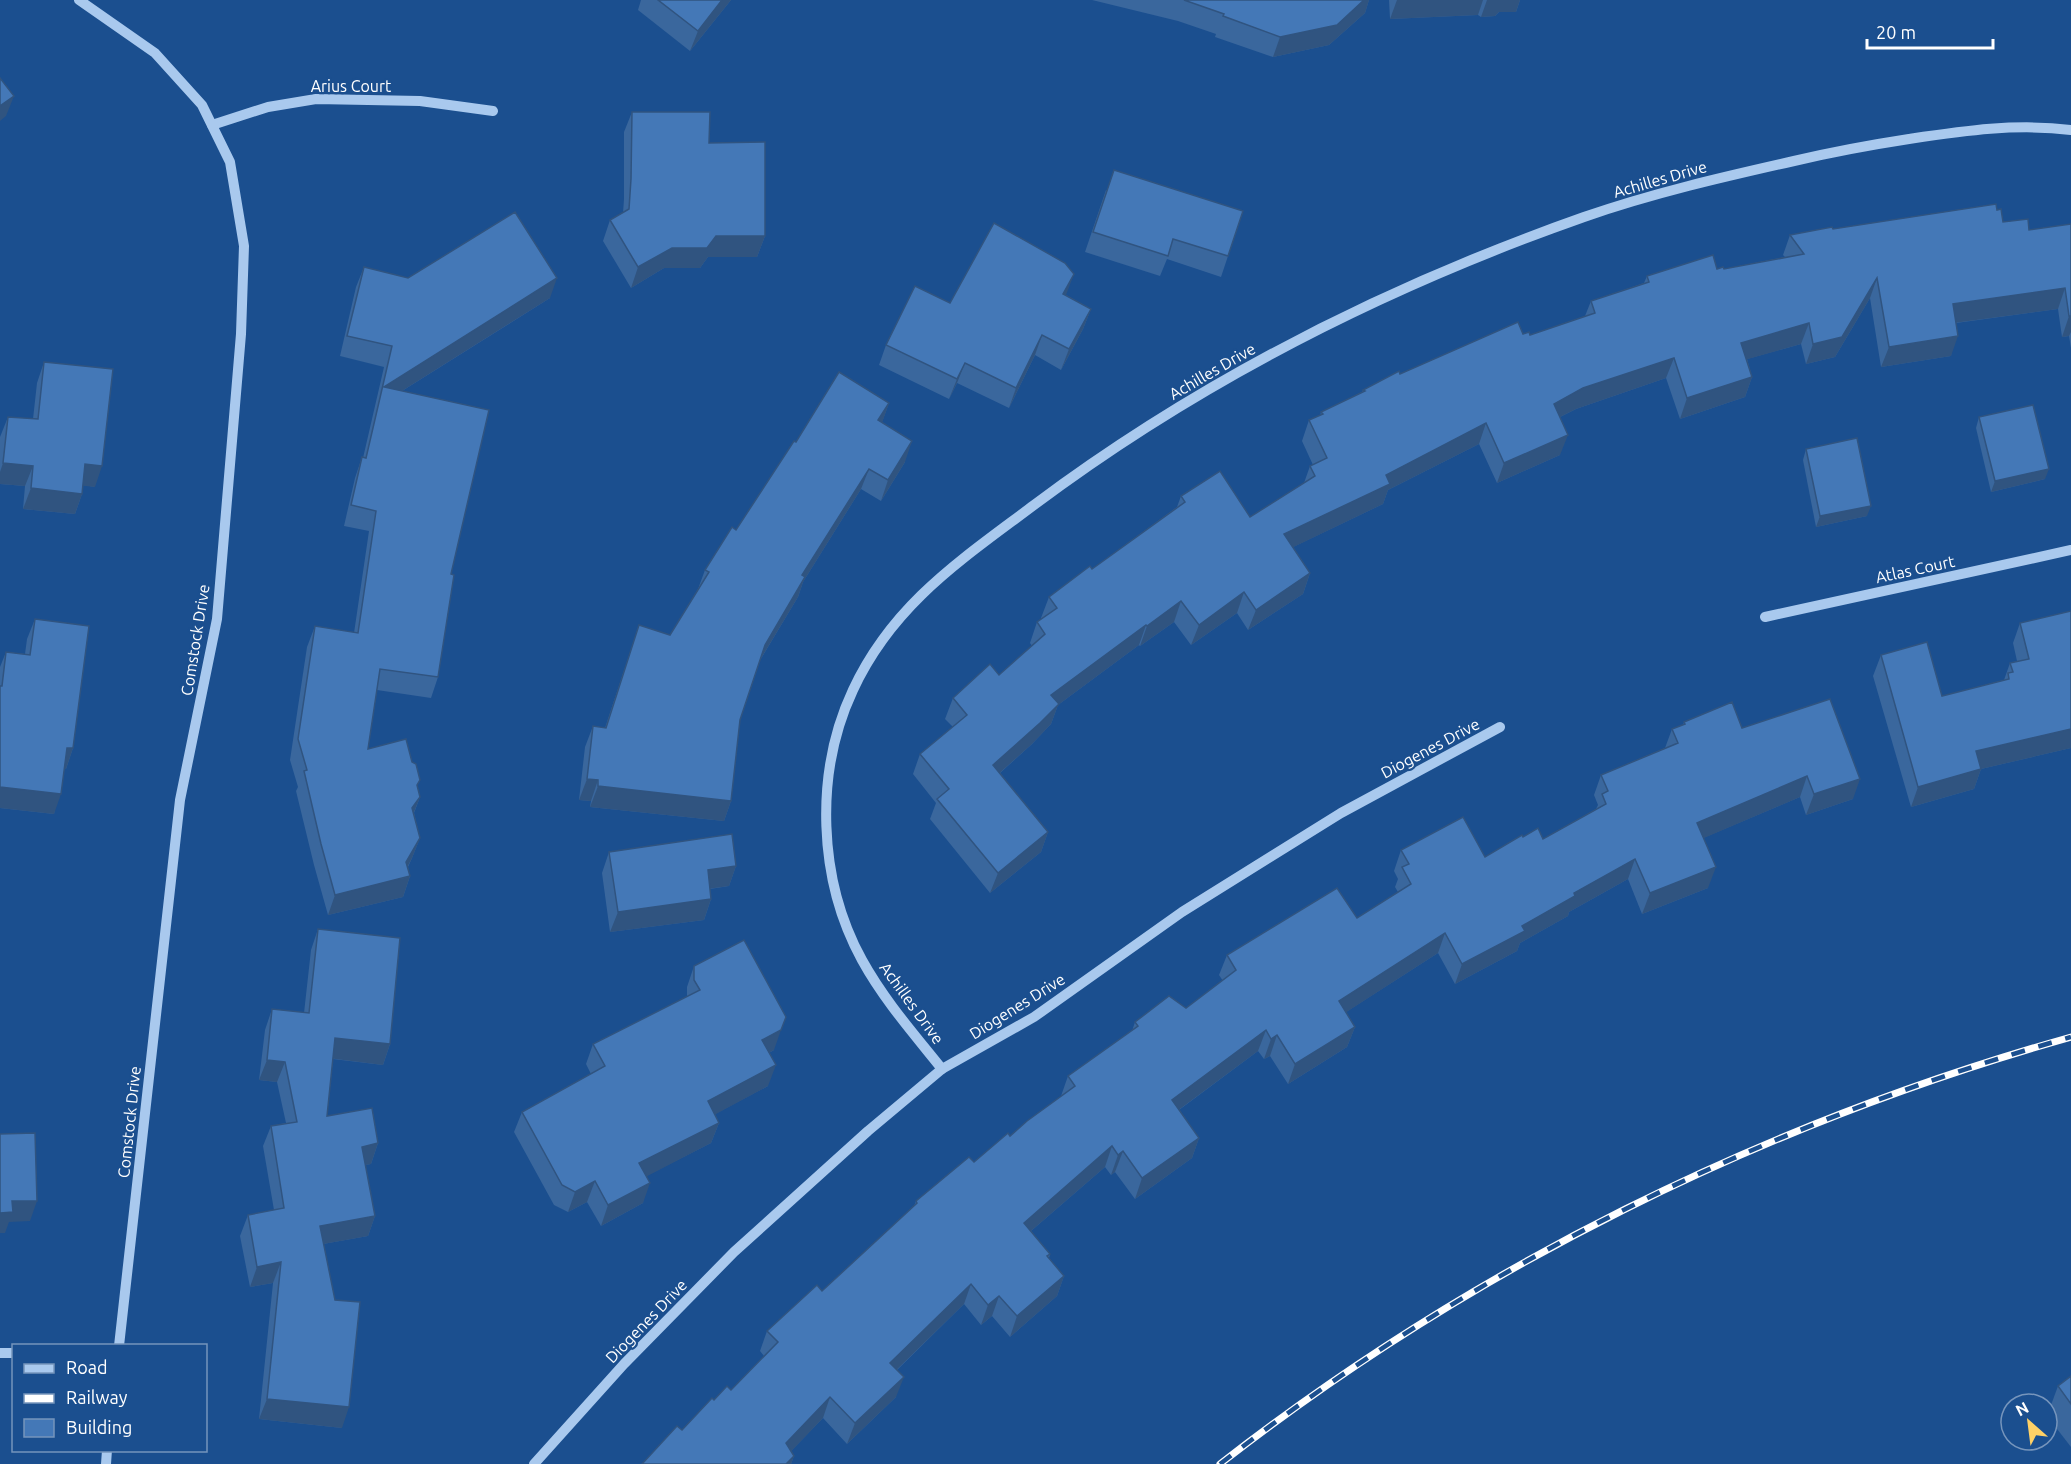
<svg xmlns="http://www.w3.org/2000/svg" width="2071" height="1464" viewBox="0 0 2071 1464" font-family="Ubuntu,sans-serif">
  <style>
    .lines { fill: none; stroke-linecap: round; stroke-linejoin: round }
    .minor { stroke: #a9c9ee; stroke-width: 10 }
    .rail-casing { stroke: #fff; stroke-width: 7 }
    .rail { stroke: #1b4f8f; stroke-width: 4.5; stroke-dasharray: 14; stroke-linecap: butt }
    .wall { fill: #3a679d }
    .shaded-wall { fill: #305480 }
    .building { fill: #4478b7; stroke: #305480; stroke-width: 1.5 }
    .labels { text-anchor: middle; stroke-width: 4.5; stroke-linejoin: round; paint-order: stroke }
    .street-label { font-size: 16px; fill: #fff; stroke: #1b4f8f }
  </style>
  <rect width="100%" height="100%" fill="#1b4f8f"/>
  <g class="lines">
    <g class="minor">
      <path d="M79 0 155 53 202 105 230 162 244 246 241 334 217 619 180 800 119 1346"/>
      <path d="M212 125 268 107 316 99 420 101 493 111"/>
      <path d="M1765 617 2071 550"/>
      <path d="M942 1069C914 1034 884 1000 862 960 818 880 814 773 853 690 893 604 961 560 1034 505 1201 380 1388 286 1584 217 1653 193 1723 177 1794 161 1832 152 1870 145 1909 139 1963 131 2016 123 2071 130"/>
      <path d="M0 1353H14"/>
      <path d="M106 1464 107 1450"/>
      <path d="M534 1464 624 1364 734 1252 868 1131 942 1069 1034 1017 1182 912 1341 813 1500 727"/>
    </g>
    <g class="rail-casing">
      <path id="rail" d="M1220 1464C1473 1267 1763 1124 2071 1037"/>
    </g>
    <use href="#rail" class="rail"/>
  </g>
  <g class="wall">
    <path d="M641 0H731L690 51 638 10Z"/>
    <path d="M1092 0H1369L1365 13 1329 45 1273 57 1215 37 1216 34 1178 21Z"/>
    <path d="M1389 0H1520L1516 12H1499L1495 16 1481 17 1478 15 1390 19Z"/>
    <path d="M632 112 709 143 765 236 757 257H708L700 268H664L631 288 603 241 610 220 623 213 624 199V132Z"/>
    <path d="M1106 190 1228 256 1221 277 1167 259 1160 276 1085 252Z"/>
    <path d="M1997 210 2003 222 2029 230 2071 224V348L2069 336 2062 337 2058 309 1956 323 1951 356 1881 367 1870 298 1835 357 1806 364 1801 344 1747 359 1752 377 1745 397 1680 419 1666 378 1576 409 1560 417V455L1497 483 1479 444 1388 490 1383 504 1293 547 1310 573 1303 594 1248 630 1237 613 1191 645 1174 622 1140 646 1139 645 1058 705 1051 724 1032 744 1000 773 1048 832 1041 852 990 893 930 819 936 803 913 774 920 754 953 727 945 719 953 698 999 675 1032 646 1030 643 1037 622 1042 619 1041 618 1049 597 1092 569 1177 507 1181 496 1250 517 1304 483 1310 466 1313 465 1302 441 1309 420 1320 416 1321 412 1362 392 1363 390 1400 374 1523 334 1530 335 1585 316 1591 301 1644 283 1647 276 1717 269H1724L1785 257 1783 255 1790 235Z"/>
    <path d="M364 267 408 278 550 298 402 391 451 574 438 677 431 698 377 690 368 749 417 788 420 797 414 813 420 838 412 858 408 867 410 876 403 897 328 915 314 865 296 791 298 787 290 760 307 647 315 626 354 633 369 531 344 526 355 478 362 457 363 458 384 367 340 356 356 287Z"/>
    <path d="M1066 295 1091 309 1083 329 1061 370 1035 355 1009 408 957 383 949 399 879 365 886 345 950 303Z"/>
    <path d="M44 362 95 487 83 485 82 494 75 514 23 509 25 486 0 484V437L8 417 33 419 37 383Z"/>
    <path d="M889 403 882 422 905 462 881 501 861 489 803 582 798 597 759 662 740 720 731 801 724 821 590 807 591 801 579 800 585 747 593 726 605 728 639 625 670 635 698 589 705 570 736 530 796 442Z"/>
    <path d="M1979 417 2045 479 1991 492 1976 428Z"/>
    <path d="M1806 449 1867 516 1816 527 1803 460Z"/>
    <path d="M2071 611V748L1981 769 1974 789 1911 807 1873 676 1881 655 1942 696 2004 680 2010 663 2017 661 2013 643 2020 623Z"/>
    <path d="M35 619 73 748 66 769H64L54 814 0 808V667L6 652 25 654 27 639Z"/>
    <path d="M1684 722 1742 728 1853 799 1806 815 1800 797 1703 838 1708 888 1642 914 1628 879 1569 912 1568 916 1520 943 1517 951 1455 984 1438 953 1346 1012 1355 1027 1347 1047 1288 1084 1270 1056 1264 1059 1258 1051 1179 1110 1199 1138 1192 1158 1135 1199 1115 1172 1111 1175 1105 1167 1031 1231 1050 1254 1049 1258 1064 1276 1057 1296 1010 1337 992 1316 981 1325 964 1304 897 1370 896 1397 847 1444 823 1418 791 1451 794 1456 791 1464H642L682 1430 714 1400 731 1390 764 1356 760 1351 767 1331 822 1291 914 1206 916 1201 974 1162 1010 1136 1061 1096 1068 1076 1132 1031 1135 1022 1186 1008 1223 981 1219 975 1227 955 1357 918 1398 892 1395 887 1398 879 1394 871 1401 850 1485 857 1523 837 1543 839 1596 809 1598 805 1594 795 1601 775 1665 748 1672 729 1683 725Z"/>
    <path d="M609 852 736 866 729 886 710 889 711 899 704 920 610 932 602 873Z"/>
    <path d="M318 929 390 1044 383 1065 333 1059 327 1116 378 1143 371 1164 365 1165 375 1216 368 1236 323 1244 342 1428 259 1419 273 1283 250 1287 240 1236 248 1215 274 1210 263 1146 271 1126 286 1123 277 1082 259 1080 265 1030 272 1009 304 1013 311 950Z"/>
    <path d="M694 966 774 1050 769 1053 768 1086 715 1114 719 1123 711 1143 646 1176 643 1203 601 1226 587 1202 568 1212 554 1205 514 1132 522 1112 591 1074 586 1064 593 1044 687 997V987Z"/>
    <path d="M2071 1376V1447L2047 1416 2058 1386Z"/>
  </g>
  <g class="shaded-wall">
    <path d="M722 0H731L690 51 698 31Z"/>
    <path d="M1364 0H1369L1365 13 1329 45 1273 57 1280 37Z"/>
    <path d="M1397 0H1483L1478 15 1390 19Z"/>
    <path d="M1487 0H1520L1516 12H1499L1495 16 1481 17Z"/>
    <path d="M14 96 6 116 0 121V106Z"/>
    <path d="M716 236H765L757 257H708L700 268H664L631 288 638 267 672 248Z"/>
    <path d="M1074 274 1066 295 1056 314 1063 294Z"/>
    <path d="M557 278 550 298 378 406 384 387Z"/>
    <path d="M1877 278 1870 298 1835 357 1806 364 1813 344Z"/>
    <path d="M2065 288 2058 309 1946 324 1953 304Z"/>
    <path d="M1091 309 1083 329 1061 370 1069 349Z"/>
    <path d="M2069 316H2071V332L2069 336 2062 337Z"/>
    <path d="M1809 323 1801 344 1734 363 1741 343Z"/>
    <path d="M1042 335 1035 355 1009 408 1016 388Z"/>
    <path d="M1958 336 1951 356 1881 367 1889 347Z"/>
    <path d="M1674 358 1666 378 1576 409 1546 424 1554 404 1583 388Z"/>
    <path d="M965 363 957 383 949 399 957 379Z"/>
    <path d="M1752 377 1745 397 1680 419 1687 398Z"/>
    <path d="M889 403 882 423 878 420Z"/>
    <path d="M1486 423 1479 444 1388 490 1383 504 1277 555 1284 534 1386 475Z"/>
    <path d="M1568 435 1560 455 1497 483 1504 463Z"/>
    <path d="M912 441 905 462 881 501 888 480Z"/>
    <path d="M3 463 33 466 25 486 0 484V472Z"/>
    <path d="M85 464 102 466 95 487 77 485Z"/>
    <path d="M869 469 861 489 803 582 798 597 757 665 765 645 802 575Z"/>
    <path d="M2049 469 2045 479 1991 492 1995 481Z"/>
    <path d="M31 488 82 494 75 514 23 509Z"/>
    <path d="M1871 506 1867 516 1816 527 1820 516Z"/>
    <path d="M1310 573 1303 594 1248 630 1256 610Z"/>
    <path d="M1244 592 1237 613 1191 645 1199 625Z"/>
    <path d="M1181 601 1174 622 1140 646 1147 626Z"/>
    <path d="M1146 625 1139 645 1058 705 1051 724 1032 744 986 785 993 765 1051 695Z"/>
    <path d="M2071 729V748L1981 769 1974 789 1911 807 1918 787 1976 751Z"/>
    <path d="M67 748H73L66 769 59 768Z"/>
    <path d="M1807 776 1800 797 1690 844 1697 823Z"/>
    <path d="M587 779 598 780 591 801 579 800Z"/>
    <path d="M1860 779 1853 799 1806 815 1814 794Z"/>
    <path d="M598 786 731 801 724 821 590 807Z"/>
    <path d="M0 787 61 794 54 814 0 808Z"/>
    <path d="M420 797 412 817V808Z"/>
    <path d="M1048 832 1041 852 990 893 998 873Z"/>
    <path d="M420 838 412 858 401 879 410 876 403 897 328 915 335 895 406 862Z"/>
    <path d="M1635 859 1628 879 1569 912 1568 916 1520 943 1517 951 1455 984 1462 964 1574 893Z"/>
    <path d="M736 866 729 886 700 890 708 870Z"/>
    <path d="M1716 867 1708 888 1642 914 1650 893Z"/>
    <path d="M711 899 704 920 610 932 618 912Z"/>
    <path d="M1445 933 1438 953 1331 1022 1339 1001Z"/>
    <path d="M1355 1027 1347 1047 1288 1084 1295 1064Z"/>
    <path d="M781 1030 774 1050 755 1060 762 1040Z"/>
    <path d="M1266 1030 1258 1051 1165 1120 1172 1100Z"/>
    <path d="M1277 1035 1270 1056 1264 1059 1271 1039Z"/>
    <path d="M335 1038 390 1044 383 1065 328 1058Z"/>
    <path d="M267 1060 285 1062 277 1082 259 1080Z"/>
    <path d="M776 1065 768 1086 701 1122 708 1101Z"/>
    <path d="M719 1123 711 1143 632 1184 639 1163Z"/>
    <path d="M1199 1138 1192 1158 1135 1199 1142 1178Z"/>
    <path d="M378 1143 371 1164 354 1167 362 1147Z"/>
    <path d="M1112 1146 1105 1167 1017 1243 1024 1223Z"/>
    <path d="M1123 1151 1115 1172 1111 1175 1118 1155Z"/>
    <path d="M595 1181 587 1202 568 1212 575 1192Z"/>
    <path d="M650 1183 643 1203 601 1226 608 1205Z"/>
    <path d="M12 1201H37L30 1221 9 1222 5 1233H0V1213Z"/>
    <path d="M375 1216 368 1236 312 1246 320 1226Z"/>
    <path d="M281 1262 273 1283 250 1287 257 1267Z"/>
    <path d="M1064 1276 1057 1296 1010 1337 1017 1316Z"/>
    <path d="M971 1284 964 1304 883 1383 890 1363Z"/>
    <path d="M999 1296 992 1316 981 1325 988 1305Z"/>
    <path d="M904 1377 896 1397 847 1444 855 1423Z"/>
    <path d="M830 1397 823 1418 779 1464 786 1443Z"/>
    <path d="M267 1399 349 1407 342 1428 259 1419Z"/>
    <path d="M794 1456 791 1464H786Z"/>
  </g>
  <g class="building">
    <path d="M658 0H722L698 31Z"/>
    <path d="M1184 0H1364L1337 25 1280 37 1223 16 1224 14Z"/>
    <path d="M0 78 14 96 0 106Z"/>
    <path d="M632 112H710L709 143 765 142V236H716L707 248H672L638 267 610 220 629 209 631 179Z"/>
    <path d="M1114 170 1243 211 1228 256 1173 239 1168 256 1093 232Z"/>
    <path d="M1996 204 1997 210 2001 209 2003 222 2028 219 2029 230 2071 224V316H2069L2065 288 1953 304 1958 336 1889 347 1877 278 1842 337 1813 344 1809 323 1741 343 1752 377 1687 398 1674 358 1583 388 1554 404 1568 435 1504 463 1486 423 1386 475 1390 484 1284 534 1310 573 1256 610 1244 592 1199 625 1181 601 1147 626 1146 625 1051 695 1059 704 1040 723 993 765 1048 832 998 873 937 799 949 789 920 754 967 715 953 698 990 664 999 675 1045 634 1037 622 1057 608 1049 597 1090 566 1092 569 1185 502 1181 496 1220 471 1250 517 1315 476 1310 466 1327 458 1309 420 1323 414 1321 412 1365 391 1363 390 1399 371 1400 374 1518 322 1523 334 1529 332 1530 335 1595 313 1591 301 1649 282 1647 276 1713 255 1717 269 1723 267 1724 269 1804 254 1790 235 1832 227 1833 229Z"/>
    <path d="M515 212 557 278 384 387 489 410 451 574 454 575 438 677 380 669 368 749 406 739 412 762 416 764 420 780 417 785 420 797 412 808 420 838 406 862 410 876 335 895 321 844 304 771 307 770 298 739 315 626 358 633 376 511 351 505 362 457 366 458 392 346 347 336 364 267 408 278Z"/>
    <path d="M994 223 1065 263 1074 274 1063 294 1091 309 1069 349 1042 335 1016 388 965 363 957 379 886 345 915 286 950 303Z"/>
    <path d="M44 362 113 369 102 466 85 464 82 494 31 488 33 466 3 463 8 417 38 419Z"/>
    <path d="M839 372 889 403 878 420 912 441 888 480 869 469 802 575 805 577 765 645 740 720 731 801 598 786V780L587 779 593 726 606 728 639 625 670 635 709 572 705 570 732 527 736 530 794 441 796 442Z"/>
    <path d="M2033 405 2049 469 1995 481 1979 417Z"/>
    <path d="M1857 438 1871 506 1820 516 1806 449Z"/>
    <path d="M2071 611V729L1976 751 1981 769 1918 787 1881 655 1927 642 1942 696 2009 679 2008 673 2013 672 2010 663 2029 659 2020 623Z"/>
    <path d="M35 619 89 626 73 748H67L61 794 0 787V686H2L6 652 30 655Z"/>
    <path d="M1830 699 1860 779 1814 794 1807 776 1697 823 1716 867 1650 893 1635 859 1574 893 1575 896 1522 926 1525 931 1462 964 1445 933 1339 1001 1355 1027 1295 1064 1277 1035 1271 1039 1266 1030 1172 1100 1199 1138 1142 1178 1123 1151 1118 1155 1112 1146 1024 1223 1050 1254 1047 1256 1064 1276 1017 1316 999 1296 988 1305 971 1284 890 1363 904 1377 855 1423 830 1397 786 1443 794 1456 786 1464H642L677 1426 682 1430 712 1398 714 1400 727 1386 731 1390 778 1342 767 1331 817 1285 822 1291 917 1203 916 1201 969 1157 974 1162 1008 1133 1010 1136 1027 1121 1075 1086 1068 1076 1138 1026 1135 1022 1169 996 1186 1008 1236 970 1227 955 1337 888 1357 918 1411 884 1402 867 1409 864 1401 850 1463 817 1485 857 1522 835 1523 837 1538 828 1543 839 1606 804 1602 794 1608 791 1601 775 1678 743 1672 729 1685 724 1684 722 1732 702 1742 728Z"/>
    <path d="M732 834 736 866 708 870 711 899 618 912 609 852Z"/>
    <path d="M318 929 400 938 390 1044 335 1038 327 1116 372 1108 378 1143 362 1147 375 1216 320 1226 335 1300 360 1302 349 1407 267 1399 281 1262 257 1267 248 1215 284 1208 271 1126 297 1122 285 1062 267 1060 272 1009 309 1013Z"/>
    <path d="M744 940 786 1017 781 1030 762 1040 776 1065 708 1101 719 1123 639 1163 650 1183 608 1205 595 1181 575 1192 562 1185 522 1112 605 1066 593 1044 700 990 694 980V966Z"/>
    <path d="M35 1133 37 1201H12L13 1212 0 1213V1134Z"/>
    <path d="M2071 1376V1404L2058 1386Z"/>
  </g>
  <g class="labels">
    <g class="street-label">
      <text x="351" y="92">Arius Court</text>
      <text transform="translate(1660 179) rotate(-16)" y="6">Achilles Drive</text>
      <text transform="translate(1212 371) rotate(-30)" y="6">Achilles Drive</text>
      <text transform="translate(1915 569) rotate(-12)" y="6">Atlas Court</text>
      <text transform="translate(195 640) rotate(-81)" y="6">Comstock Drive</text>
      <text transform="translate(1430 748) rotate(-28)" y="6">Diogenes Drive</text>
      <text transform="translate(912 1003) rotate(54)" y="6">Achilles Drive</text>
      <text transform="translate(1017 1006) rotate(-32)" y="6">Diogenes Drive</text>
      <text transform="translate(129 1122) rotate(-84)" y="6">Comstock Drive</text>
      <text transform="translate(646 1321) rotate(-46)" y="6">Diogenes Drive</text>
    </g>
  </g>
  <rect x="12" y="1344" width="195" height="108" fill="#1b4f8f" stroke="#7695bc" stroke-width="1.5"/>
  <rect x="24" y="1364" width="30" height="9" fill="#a9c9ee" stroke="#7695bc" stroke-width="1.5"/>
  <text x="66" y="1374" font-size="18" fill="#ffffff">Road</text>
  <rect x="24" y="1394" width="30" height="9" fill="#ffffff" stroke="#7695bc" stroke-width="1.5"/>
  <text x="66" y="1404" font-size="18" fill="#ffffff">Railway</text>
  <rect x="24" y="1419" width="30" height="18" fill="#4478b7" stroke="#7695bc" stroke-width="1.5"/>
  <text x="66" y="1434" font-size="18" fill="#ffffff">Building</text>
  <g transform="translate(2029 1422) rotate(332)"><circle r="28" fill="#1b4f8f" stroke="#7695bc" stroke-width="1.5"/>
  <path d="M0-4.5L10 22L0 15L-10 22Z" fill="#ffd166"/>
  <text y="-9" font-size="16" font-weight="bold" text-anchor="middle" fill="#ffffff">N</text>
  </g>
  <path d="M1867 39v9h126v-9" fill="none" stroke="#ffffff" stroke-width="3"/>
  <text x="1876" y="39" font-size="18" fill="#ffffff" stroke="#1b4f8f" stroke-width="4.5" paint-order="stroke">20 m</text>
</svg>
